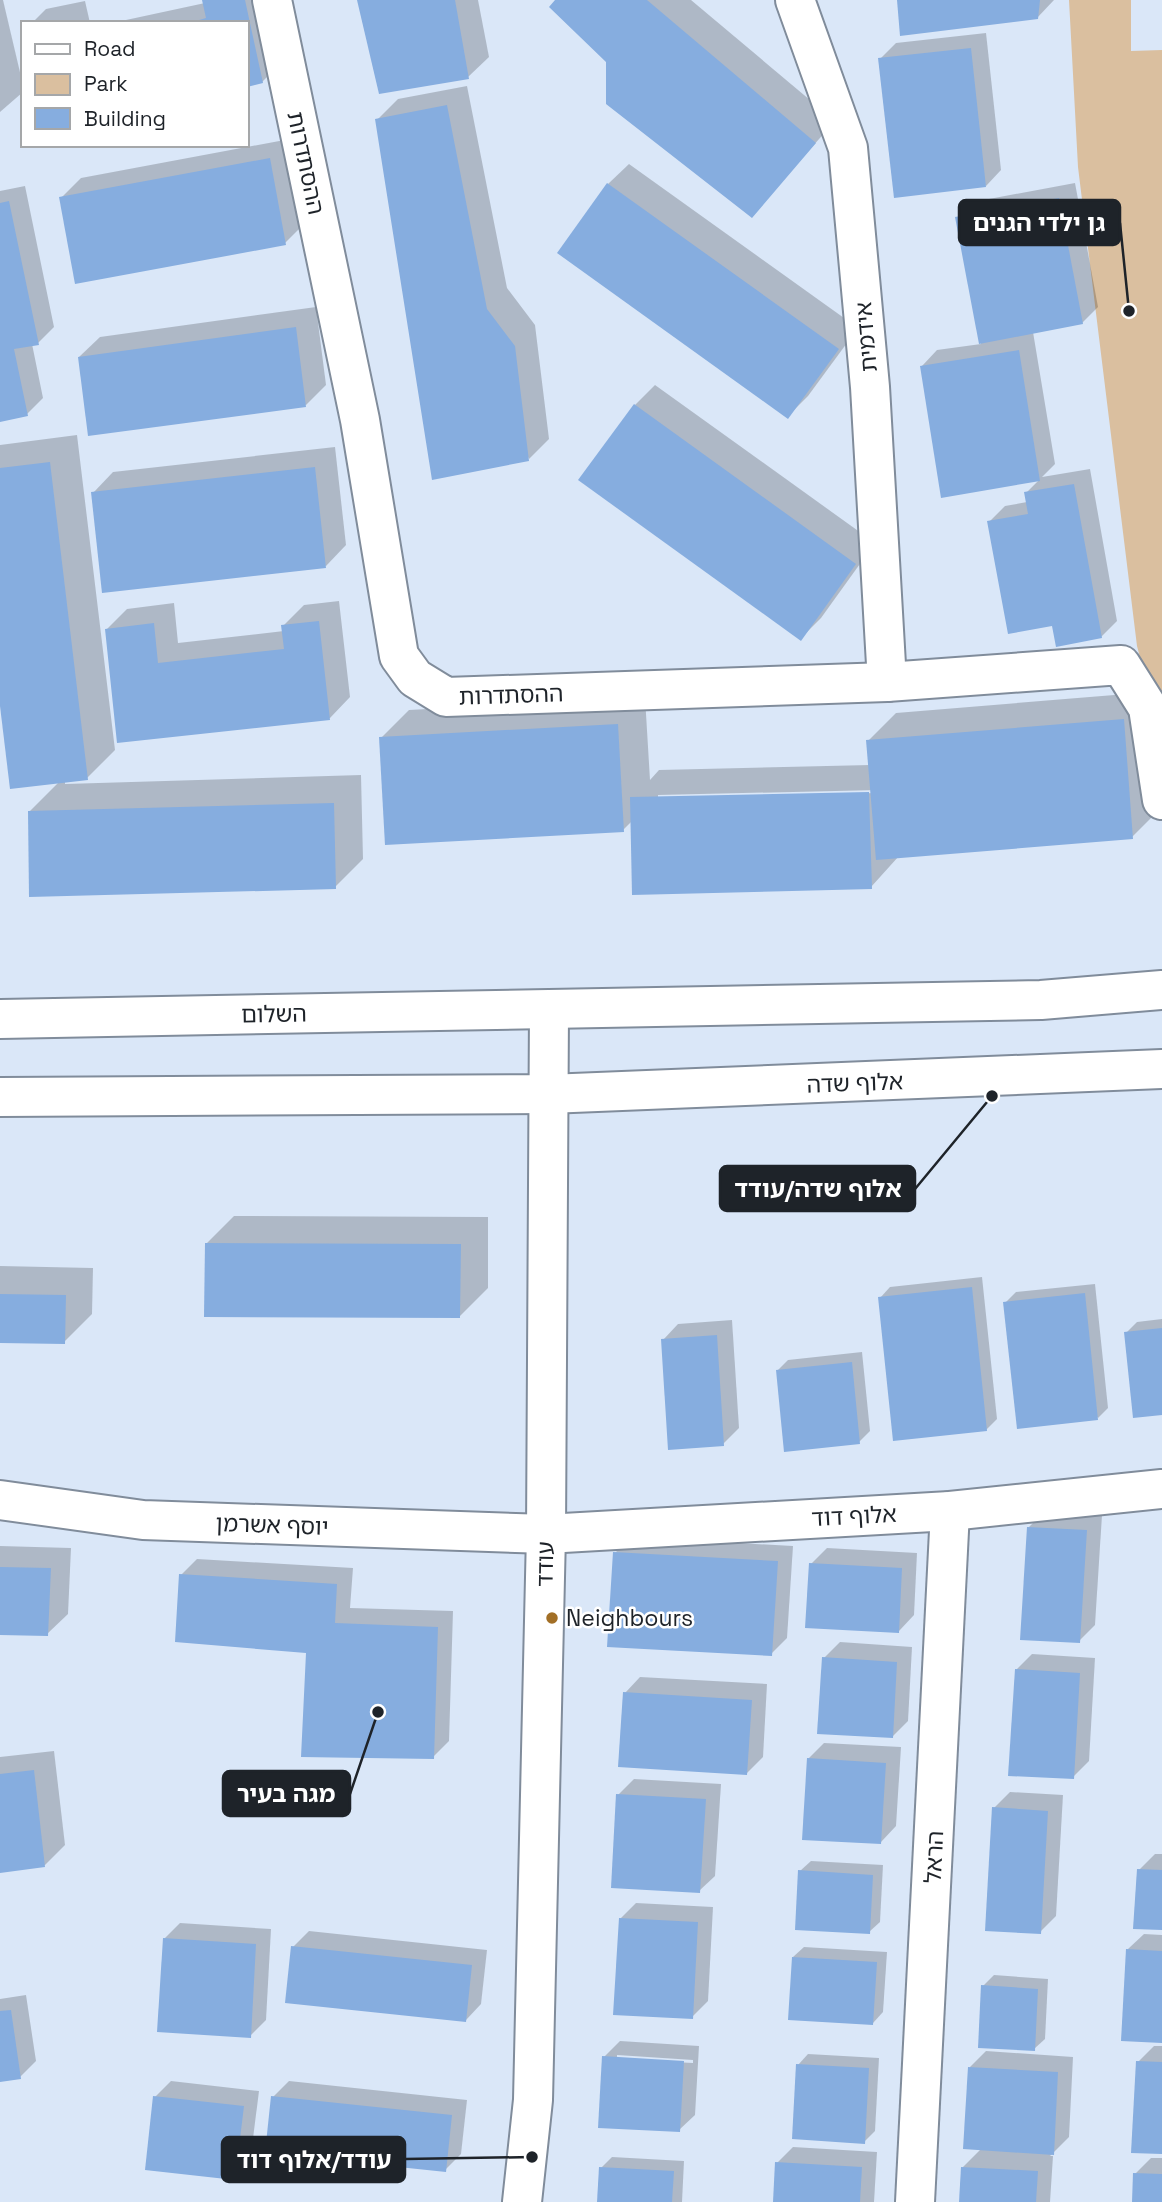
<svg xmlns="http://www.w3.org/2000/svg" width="1162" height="2202" viewBox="0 0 1162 2202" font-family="'Space Grotesk','Noto Sans Hebrew',sans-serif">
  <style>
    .green { fill: #dabf9f }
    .shadow { fill: #0003; fill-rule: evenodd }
    .building { fill: #86addf }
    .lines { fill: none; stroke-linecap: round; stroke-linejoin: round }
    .minor-casing { stroke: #808c9b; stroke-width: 42 }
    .tertiary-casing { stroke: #808c9b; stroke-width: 42 }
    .secondary-casing { stroke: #808c9b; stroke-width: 42 }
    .minor { stroke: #fff; stroke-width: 38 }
    .tertiary { stroke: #fff; stroke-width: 38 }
    .secondary { stroke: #fff; stroke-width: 38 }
    .poi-dot { fill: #a26f26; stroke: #fff; stroke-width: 2.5 }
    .labels { text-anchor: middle; stroke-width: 5; stroke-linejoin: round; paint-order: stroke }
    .street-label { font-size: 23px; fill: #1e2329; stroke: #fff }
    .poi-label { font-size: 23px; fill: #1e2329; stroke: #fff; text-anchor: start }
    .leader { fill: none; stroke: #1e2329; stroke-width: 2.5 }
    .callout-dot { fill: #1e2329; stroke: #fff; stroke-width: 2.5 }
    .callout { fill: #1e2329; stroke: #1e2329; stroke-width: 2.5 }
    .callout-label { font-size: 24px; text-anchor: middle; font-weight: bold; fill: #fff }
  </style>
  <rect width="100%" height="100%" fill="#dae7f8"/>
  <path class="green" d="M1069 0H1131V51L1162 50V741L1137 646 1078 167Z"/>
  <g class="shadow">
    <path d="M0 0H3L23 85V92L0 112Z"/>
    <path d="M204 0H270L283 61 262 82 247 85V23H112L205 3Z"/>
    <path d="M359 0H478L489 57 468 77Z"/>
    <path d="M557 0H691L835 121 751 216 608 61Z"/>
    <path d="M899 0H1054L1037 18Z"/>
    <path d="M85 1 90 23H32L46 9Z"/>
    <path d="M986 33 1001 170 986 186 880 59 896 43Z"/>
    <path d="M467 86 507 288 535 325 549 439 529 459 377 120 398 99Z"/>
    <path d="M290 139 305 223 285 243 61 198 81 178Z"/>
    <path d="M629 164 858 328 808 396 787 417 608 184Z"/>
    <path d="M1075 183 1098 307 1082 323 1033 332 1055 464 1042 477 1090 469 1117 621 1101 637 1054 624 989 522 1005 506 1027 502 1026 493 1039 480 922 366 937 350 981 344 957 218 973 202Z"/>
    <path d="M25 186 54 327 38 343 32 344 43 398 27 414 0 420V191Z"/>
    <path d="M316 307 326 385 306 405 79 357 100 337Z"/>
    <path d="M655 385 875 543 821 618 801 638 635 405Z"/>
    <path d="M77 435 115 750 87 778 65 781V784L361 775 363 859 335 887 29 812 59 782 0 692V445Z"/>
    <path d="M335 447 346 545 326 566 93 493 113 472Z"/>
    <path d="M339 601 350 697 330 718 119 741 107 629 127 609 174 603 178 643 284 631 283 626 304 605Z"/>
    <path d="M1151 692 1160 809 1132 837 899 856 871 887 632 821 623 830 381 738 409 710 645 697 650 780 659 770 870 765 868 741 896 713ZM878 790V793L658 798V795Z"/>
    <path d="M234 1216 488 1217V1288L460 1316 206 1244Z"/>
    <path d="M0 1266 93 1268 92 1314 64 1342 0 1341Z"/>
    <path d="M982 1277 997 1419 986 1430 880 1298 890 1287Z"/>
    <path d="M1095 1284 1108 1408 1098 1418 1005 1303 1016 1292Z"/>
    <path d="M1162 1319V1413L1126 1333 1137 1322Z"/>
    <path d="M732 1320 739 1428 723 1444 663 1340 678 1324Z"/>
    <path d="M862 1352 870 1431 859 1442 778 1370 788 1360Z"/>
    <path d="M1044 1512 1102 1515 1095 1625 1079 1641 1028 1528Z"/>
    <path d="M631 1537 793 1546 787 1638 771 1654 615 1553Z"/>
    <path d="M0 1546 71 1548 68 1614 47 1634 0 1633Z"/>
    <path d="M827 1548 917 1553 914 1615 899 1631 811 1564Z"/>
    <path d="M197 1559 353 1568 350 1608 453 1611 449 1741 433 1757 308 1651 181 1575Z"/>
    <path d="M840 1642 912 1647 908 1721 892 1737 824 1658Z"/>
    <path d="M1032 1654 1095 1658 1089 1761 1073 1777 1016 1670Z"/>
    <path d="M640 1677 767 1684 763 1757 747 1773 625 1693Z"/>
    <path d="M824 1743 901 1747 896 1826 881 1842 808 1759Z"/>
    <path d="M54 1751 65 1845 45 1865 0 1871V1757Z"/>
    <path d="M634 1779 721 1784 715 1876 699 1891 618 1795Z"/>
    <path d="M1010 1792 1063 1795 1056 1916 1040 1932 994 1808Z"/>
    <path d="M1155 1854H1162V1928L1139 1870Z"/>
    <path d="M811 1861 883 1865 880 1922 869 1932 800 1871Z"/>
    <path d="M636 1903 713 1907 708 2001 692 2017 620 1919Z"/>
    <path d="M180 1923 271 1929 266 2020 250 2036 164 1939Z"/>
    <path d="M309 1931 487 1950 481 2004 466 2020 293 1947Z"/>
    <path d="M1144 1934 1162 1935V2041L1128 1949Z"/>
    <path d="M804 1947 887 1952 883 2012 873 2023 793 1957Z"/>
    <path d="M994 1975 1048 1979 1045 2039 1034 2049 983 1986Z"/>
    <path d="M26 1995 36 2061 20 2077 0 2080V1999Z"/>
    <path d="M620 2041 699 2046 695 2115 679 2130 604 2057ZM617 2055 693 2060V2063L617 2059Z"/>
    <path d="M1154 2046H1162V2153L1138 2062Z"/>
    <path d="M986 2051 1073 2057 1069 2137 1050 2156H1053L1050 2202H961L963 2167 981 2149 970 2067Z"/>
    <path d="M808 2054 879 2058 875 2131 864 2142 798 2065Z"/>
    <path d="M171 2081 259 2091 250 2162 235 2178 155 2097Z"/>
    <path d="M289 2081 467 2100 461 2154 445 2170 273 2097Z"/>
    <path d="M793 2147 877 2152 874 2202H775L777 2163Z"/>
    <path d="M612 2157 684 2161 682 2202H599L601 2168Z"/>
    <path d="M1151 2158H1162V2202H1133L1135 2174Z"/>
  </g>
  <g class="building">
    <path d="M202 0H245L263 83 247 87V23H189L206 18Z"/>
    <path d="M357 0H455L469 79 379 94Z"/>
    <path d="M555 0H647L816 143 752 218 606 104V62L549 7Z"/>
    <path d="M897 0H1040L1038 19 900 36Z"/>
    <path d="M971 48 986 187 894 198 878 58Z"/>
    <path d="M447 105 487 309 515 346 529 461 432 480 375 119Z"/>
    <path d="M270 158 286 245 75 284 59 197Z"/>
    <path d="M607 183 839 349 788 419 557 253Z"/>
    <path d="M1059 198 1083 324 979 344 955 217Z"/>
    <path d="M9 201 39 345 14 349 28 416 0 422V203Z"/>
    <path d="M296 327 306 407 88 436 78 357Z"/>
    <path d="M1019 350 1040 481 941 498 920 366Z"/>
    <path d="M634 404 856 564 801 641 578 480Z"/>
    <path d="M50 462 88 780 10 789 0 706V468Z"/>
    <path d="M315 467 326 568 102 593 91 492Z"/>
    <path d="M1074 484 1102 638 1056 647 1052 626 1008 634 987 521 1028 514 1024 492Z"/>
    <path d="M319 621 330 720 117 743 105 629 154 623 158 663 284 649 281 625Z"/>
    <path d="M1124 719 1133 839 876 860 866 740Z"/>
    <path d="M618 724 624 832 385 845 379 737Z"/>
    <path d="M869 792 872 889 632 895 630 797Z"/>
    <path d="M334 803 336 889 29 897 28 811Z"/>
    <path d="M205 1243 461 1244 460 1318 204 1317Z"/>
    <path d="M972 1287 987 1431 893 1441 878 1297Z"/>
    <path d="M1085 1293 1098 1420 1017 1429 1003 1302Z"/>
    <path d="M0 1294 66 1295 65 1344 0 1343Z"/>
    <path d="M1162 1328V1415L1133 1418 1124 1332Z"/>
    <path d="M717 1335 724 1446 668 1450 661 1339Z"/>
    <path d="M852 1362 860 1444 784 1452 776 1370Z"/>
    <path d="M1027 1527 1087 1530 1080 1643 1020 1640Z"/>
    <path d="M613 1552 778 1561 772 1656 607 1647Z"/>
    <path d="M809 1563 902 1568 899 1633 805 1628Z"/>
    <path d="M0 1567 51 1568 48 1636 0 1635Z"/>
    <path d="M179 1574 337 1584 335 1623 438 1627 434 1759 301 1757 306 1653 175 1642Z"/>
    <path d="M822 1657 897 1662 893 1738 817 1734Z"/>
    <path d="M1015 1669 1080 1673 1074 1779 1008 1776Z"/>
    <path d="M623 1692 752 1700 747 1775 618 1767Z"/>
    <path d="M807 1758 886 1763 881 1844 802 1840Z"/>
    <path d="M34 1770 45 1867 0 1873V1774Z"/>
    <path d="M616 1794 706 1799 700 1893 611 1888Z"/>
    <path d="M992 1807 1048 1811 1041 1934 985 1931Z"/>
    <path d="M1137 1869 1162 1870V1930L1133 1929Z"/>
    <path d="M798 1870 873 1875 870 1934 795 1930Z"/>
    <path d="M619 1918 698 1922 693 2019 613 2015Z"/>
    <path d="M163 1938 256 1944 251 2038 157 2032Z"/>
    <path d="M291 1946 472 1965 466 2022 285 2003Z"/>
    <path d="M1126 1949 1162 1951V2043L1121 2041Z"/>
    <path d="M792 1957 877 1962 873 2025 788 2020Z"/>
    <path d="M981 1985 1038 1989 1035 2051 978 2048Z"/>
    <path d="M11 2010 21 2079 0 2082V2011Z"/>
    <path d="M602 2056 684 2061 680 2132 598 2128Z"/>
    <path d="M1136 2061 1162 2062V2154L1131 2153Z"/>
    <path d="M796 2064 869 2068 865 2144 792 2139Z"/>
    <path d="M968 2067 1058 2072 1054 2155 963 2149Z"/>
    <path d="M153 2096 244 2106 235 2180 145 2170Z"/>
    <path d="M271 2096 452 2115 446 2172 265 2153Z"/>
    <path d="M775 2162 862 2167 860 2202H773Z"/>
    <path d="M599 2167 674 2171 672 2202H597Z"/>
    <path d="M961 2167 1038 2171 1036 2202H959Z"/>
    <path d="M1133 2173 1162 2174V2202H1132Z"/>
  </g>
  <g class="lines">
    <g class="minor-casing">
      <g id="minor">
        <path d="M272 0 360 420 399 656 415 678 446 697 887 682 1121 665 1148 708 1162 800"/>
        <path d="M795 0 848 148 870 387 887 682"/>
        <path d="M0 1500 143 1520 546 1534 950 1511 1162 1489"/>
        <path d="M915 2202 950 1511"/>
      </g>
    </g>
    <g class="tertiary-casing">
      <path id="tertiary" d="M522 2202 533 2100 546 1534 549 1010"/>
    </g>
    <g class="secondary-casing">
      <g id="secondary">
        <path d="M0 1019 1041 1000 1162 990"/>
        <path d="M0 1097 548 1094 1162 1069"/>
      </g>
    </g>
    <use href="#minor" class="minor"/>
    <use href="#tertiary" class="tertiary"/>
    <use href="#secondary" class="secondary"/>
  </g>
  <circle class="poi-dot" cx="552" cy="1618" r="7"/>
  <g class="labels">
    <g class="street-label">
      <text transform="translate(306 163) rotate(78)" y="8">ההסתדרות</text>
      <text transform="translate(866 337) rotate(-95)" y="8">אידמית</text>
      <text transform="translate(511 695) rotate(-2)" y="8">ההסתדרות</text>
      <text transform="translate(274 1014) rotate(-1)" y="8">השלום</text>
      <text transform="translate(855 1083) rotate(-2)" y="8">אלוף שדה</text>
      <text transform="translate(854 1516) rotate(-3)" y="8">אלוף דוד</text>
      <text transform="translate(272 1525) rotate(2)" y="8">יוסף אשרמן</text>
      <text transform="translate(545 1564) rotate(-89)" y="8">עודד</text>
      <text transform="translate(934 1857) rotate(-87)" y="8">הראל</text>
    </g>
    <g class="poi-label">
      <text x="566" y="1626">Neighbours</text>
    </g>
  </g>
  <path class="leader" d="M1129 311L1120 223M992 1096L915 1189M378 1712L350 1794M532 2157L405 2159"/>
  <g class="callout-dot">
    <circle cx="1129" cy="311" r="7"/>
    <circle cx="992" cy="1096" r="7"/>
    <circle cx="378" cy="1712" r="7"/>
    <circle cx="532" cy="2157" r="7"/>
  </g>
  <g class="callout">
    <rect x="959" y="200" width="161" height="45" rx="7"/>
    <rect x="720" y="1166" width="195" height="45" rx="7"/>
    <rect x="223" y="1771" width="127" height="45" rx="7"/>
    <rect x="222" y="2137" width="183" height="45" rx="7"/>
  </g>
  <g class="callout-label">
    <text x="1039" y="231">גן ילדי הגנים</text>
    <text x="818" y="1197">אלוף שדה/עודד</text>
    <text x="286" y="1802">מגה בעיר</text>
    <text x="314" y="2168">עודד/אלוף דוד</text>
  </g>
  <rect x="21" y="21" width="228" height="126" fill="#ffffff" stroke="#a5a7a9" stroke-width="2"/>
  <rect x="35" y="44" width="35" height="10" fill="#ffffff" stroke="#a5a7a9" stroke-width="2"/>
  <text x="84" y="56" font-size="21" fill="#1e2329">Road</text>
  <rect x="35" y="74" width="35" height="21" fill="#dabf9f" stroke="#a5a7a9" stroke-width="2"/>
  <text x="84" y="91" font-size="21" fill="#1e2329">Park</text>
  <rect x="35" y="108" width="35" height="21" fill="#86addf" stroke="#a5a7a9" stroke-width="2"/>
  <text x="84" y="126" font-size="21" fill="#1e2329">Building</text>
</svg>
